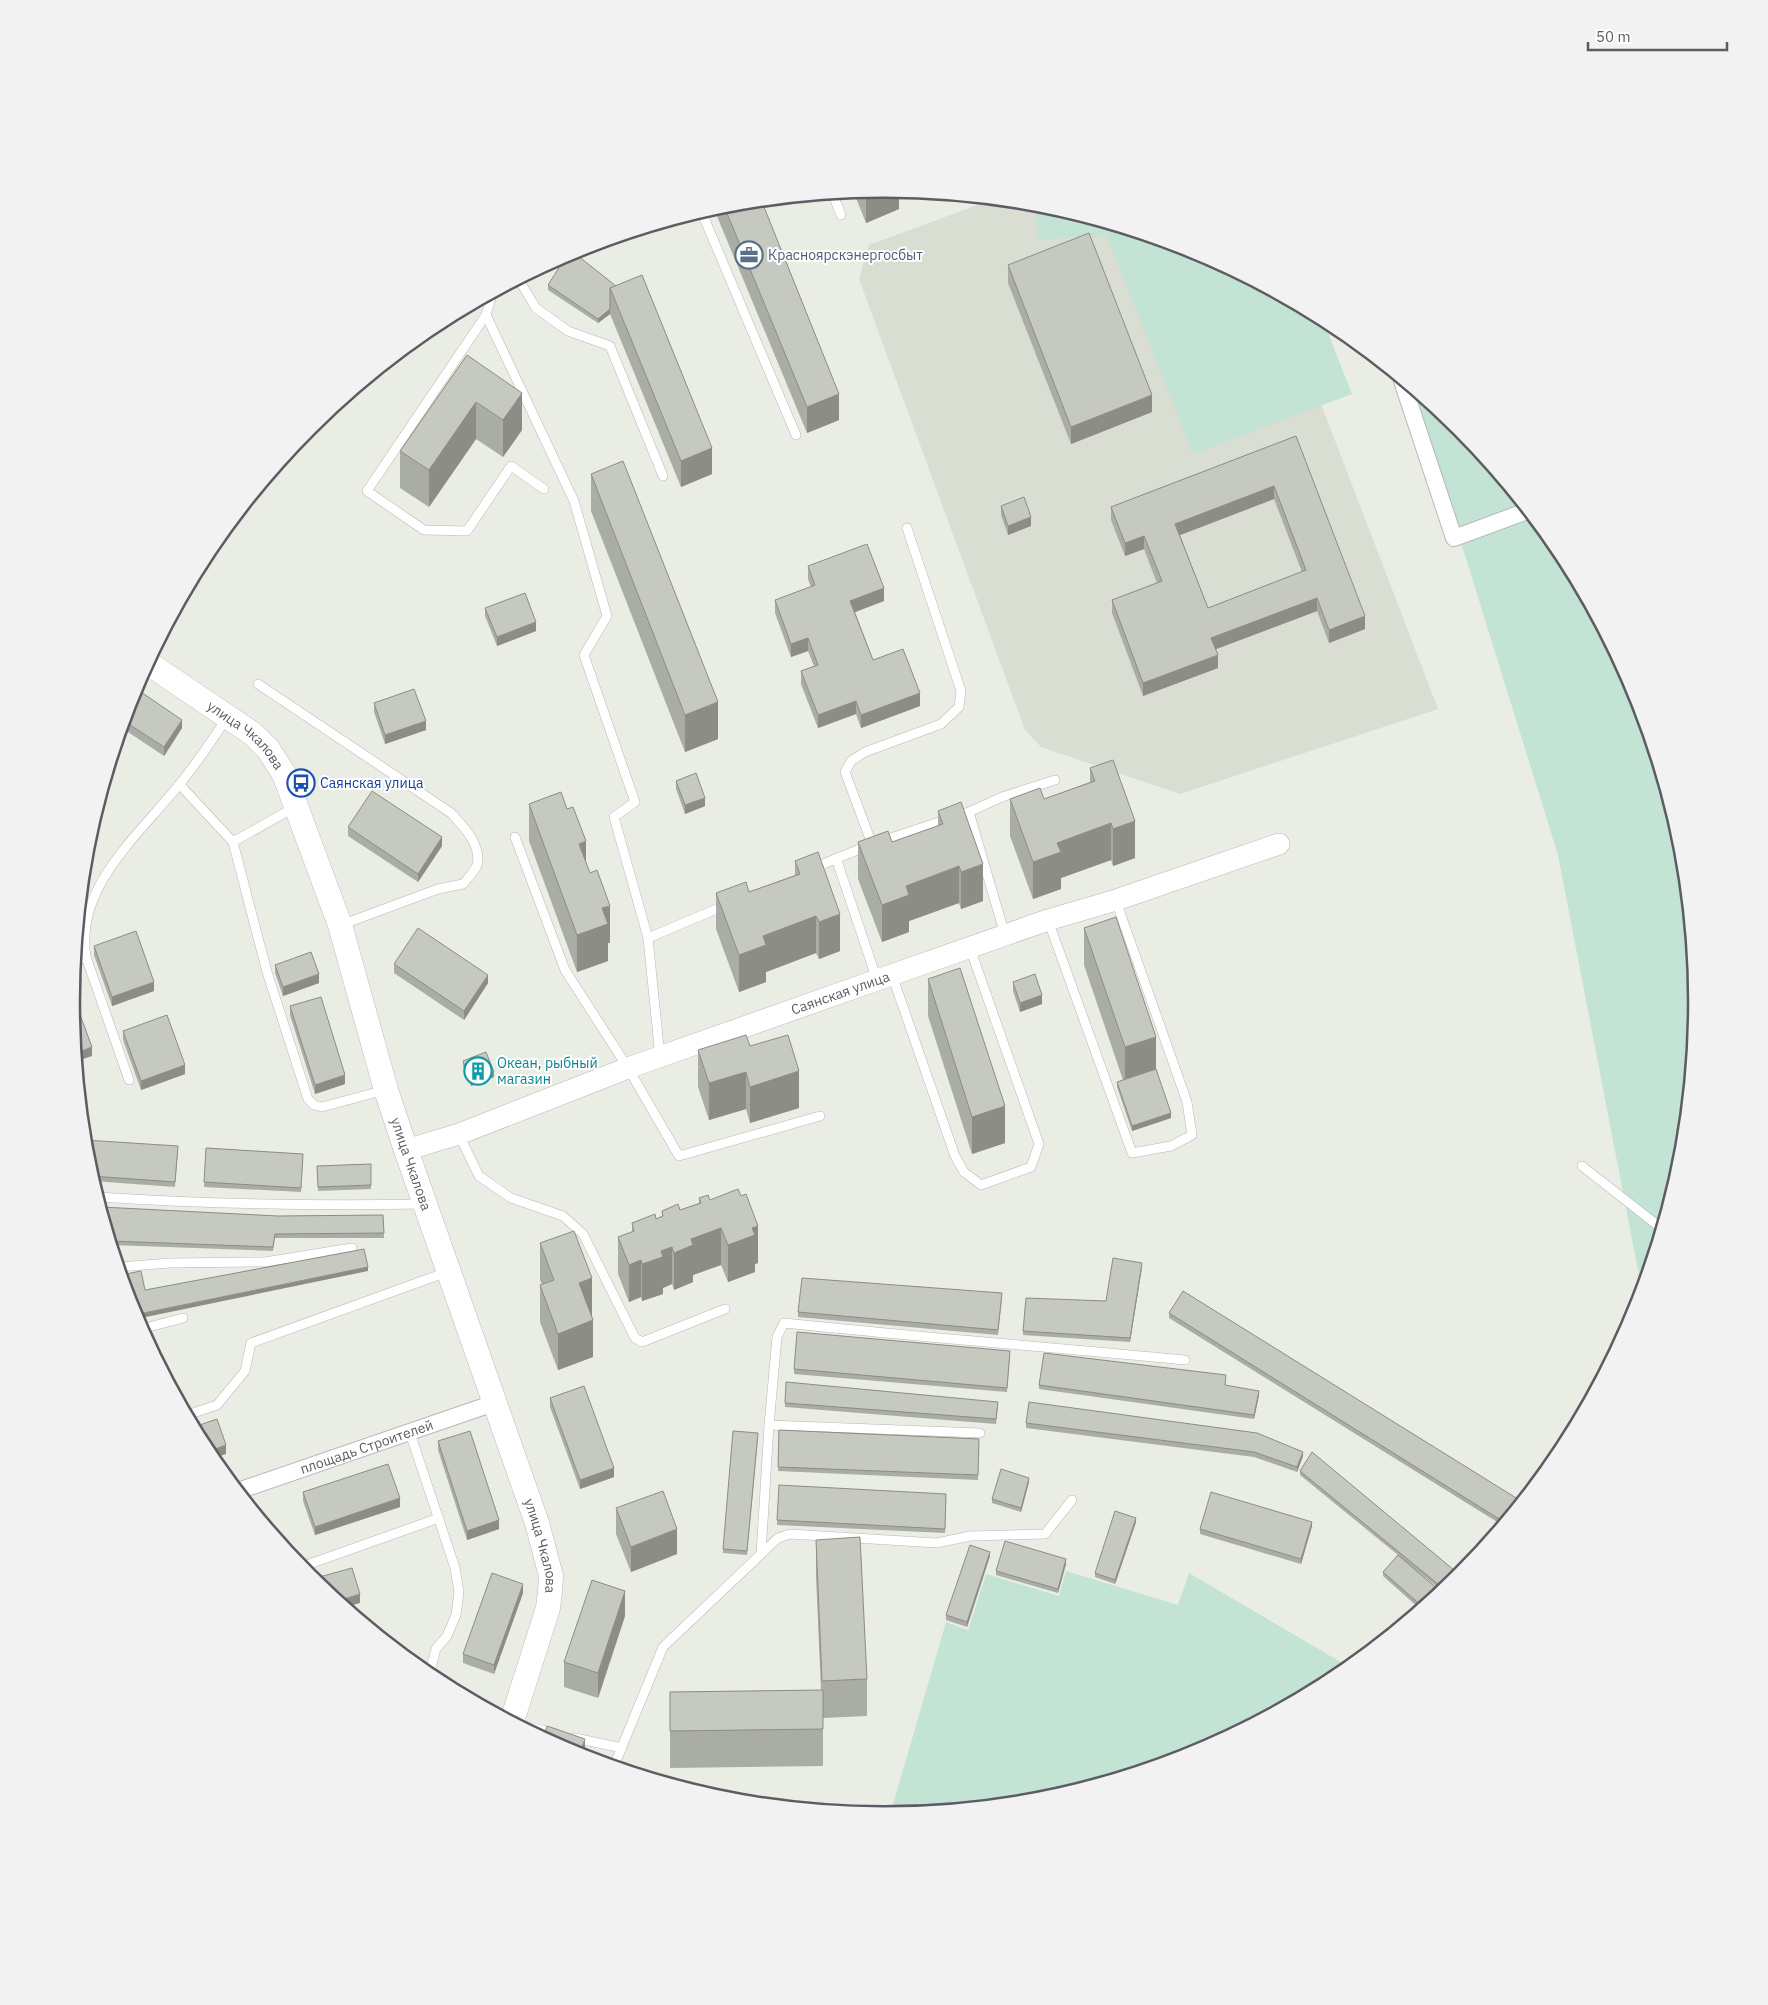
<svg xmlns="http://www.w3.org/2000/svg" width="1768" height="2005" viewBox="0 0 1768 2005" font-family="'IBM Plex Sans',sans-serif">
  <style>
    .education { fill: #d9ddd2 }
    .green { fill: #c3e3d5 }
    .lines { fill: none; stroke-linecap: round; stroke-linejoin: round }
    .service-casing { stroke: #b8b6bd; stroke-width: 10 }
    .minor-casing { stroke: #b8b6bd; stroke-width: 18 }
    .tertiary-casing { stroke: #b8b6bd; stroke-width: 22 }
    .secondary-casing { stroke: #bbb9c1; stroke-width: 25 }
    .service { stroke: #fff; stroke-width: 9 }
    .minor { stroke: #fff; stroke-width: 16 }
    .tertiary { stroke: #fff; stroke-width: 21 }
    .secondary { stroke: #fff; stroke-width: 24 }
    .wall { fill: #aaada5; fill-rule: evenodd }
    .shaded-wall { fill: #8b8d86 }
    .building { fill: #c6c9c0; stroke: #8b8d86; fill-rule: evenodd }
    .labels { text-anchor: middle; stroke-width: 4; stroke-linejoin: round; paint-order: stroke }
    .service-label { font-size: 14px; fill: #4e5e75; stroke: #fff; text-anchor: start }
    .street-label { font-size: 14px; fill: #5d5c63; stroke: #fff }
    .transit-label { font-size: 14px; fill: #164399; stroke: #fff; text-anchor: start }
    .culture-label { font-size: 14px; fill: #0d838f; stroke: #fff; text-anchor: start }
    .rim { fill: none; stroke: #5d5c63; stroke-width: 2.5 }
  </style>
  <rect width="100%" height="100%" fill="#eaede4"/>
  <path class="education" d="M991 200 1043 205 1195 252 1280 297 1438 709 1180 794 1041 747 1025 730 859 279 869 245Z"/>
  <g class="green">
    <path d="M1033 205H1043L1195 252 1323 320 1352 394 1193 454 1107 236 1039 239Z"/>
    <path d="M1414 391 1459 428 1560 551 1635 692 1681 844 1697 1003 1681 1161 1642 1291 1558 855Z"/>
    <path d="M1066 1571 1178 1605 1189 1573 1349 1667 1335 1678 1195 1753 1042 1800 890 1815 946 1622 968 1630 986 1574 1059 1596Z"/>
  </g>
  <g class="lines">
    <g class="service-casing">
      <g id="service">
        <path d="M833 195 841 215"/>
        <path d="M702 213 796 435"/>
        <path d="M519 280 536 308 568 331 610 346 663 476"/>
        <path d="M492 295 486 315 367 491 424 530 467 531 511 466 544 489"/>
        <path d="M486 315 574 501 607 616 584 655 635 802 614 817 648 938 660 1057"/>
        <path d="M258 684 451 813C463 826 482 845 477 865 475 871 467 879 463 884L438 889 341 925"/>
        <path d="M180 785 233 842 295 807"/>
        <path d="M969 812 1002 797 1055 780"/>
        <path d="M515 837 565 970 628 1068 679 1156 820 1116"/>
        <path d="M233 842 267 972 308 1099 314 1105 322 1107 385 1090"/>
        <path d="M879 842 969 812 1005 935"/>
        <path d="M836 858 877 980"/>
        <path d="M811 869 872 844 845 772 851 761 865 752 941 724 959 707 961 691 907 528"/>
        <path d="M1048 920 1132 1153 1171 1146 1192 1135 1187 1102 1116 901"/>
        <path d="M648 938 726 905"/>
        <path d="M75 961 86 957"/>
        <path d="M892 975 955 1156 964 1172 981 1185 1031 1167 1039 1144 970 948"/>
        <path d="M129 1080 86 957C75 887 138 836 178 786 196 765 211 741 227 718"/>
        <path d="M459 1135 479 1176 511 1198 563 1216 583 1234 635 1338 642 1342 725 1309"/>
        <path d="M1582 1166 1661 1228"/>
        <path d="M98 1197C206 1204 315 1206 424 1204"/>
        <path d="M119 1267 170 1263 265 1262 352 1248"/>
        <path d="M141 1329 183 1318"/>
        <path d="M187 1415 217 1405 245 1371 251 1343 447 1272"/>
        <path d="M769 1425 777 1337 784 1323C917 1337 1051 1347 1185 1360"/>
        <path d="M410 1433 455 1568 459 1592 456 1615 447 1636 436 1649 429 1675"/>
        <path d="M761 1554 769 1425 980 1433"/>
        <path d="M301 1567 439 1518"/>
        <path d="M520 1725 555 1733"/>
        <path d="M575 1738 622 1748"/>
        <path d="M614 1766 663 1647 778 1538 790 1534 937 1543 970 1536 1045 1534 1072 1500"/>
      </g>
    </g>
    <g class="minor-casing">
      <g id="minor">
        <path d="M1402 381 1454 538 1527 511"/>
        <path id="s1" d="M238 1491 494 1403"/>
      </g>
    </g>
    <g class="tertiary-casing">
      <g id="tertiary">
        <path id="s2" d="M406 1150 459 1134 628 1068 877 980 1048 920 1116 900 1279 844"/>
      </g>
    </g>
    <g class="secondary-casing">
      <g id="secondary">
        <path id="s3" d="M148 663 253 734 268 749 284 774 340 925 386 1090 406 1150 537 1523 551 1576 550 1592 548 1608 512 1721"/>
      </g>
    </g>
    <use href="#service" class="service"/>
    <use href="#minor" class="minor"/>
    <use href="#tertiary" class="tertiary"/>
    <use href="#secondary" class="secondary"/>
  </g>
  <g class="wall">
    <path d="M884 190 899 191V209L866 223 854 193Z"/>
    <path d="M726 205 839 420 807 433 714 209Z"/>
    <path d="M1008 265 1152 412 1071 444 1008 283Z"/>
    <path d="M548 285 616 286 712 474 681 487 610 314 598 323 548 290Z"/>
    <path d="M467 355 522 430 503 457 476 439 429 507 400 488V451Z"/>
    <path d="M1296 436 1365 629 1329 643 1317 611 1216 649 1218 668 1143 696 1112 613V600L1157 583 1144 549 1125 556 1111 520V507ZM1274 499 1302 572 1208 608 1180 535Z"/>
    <path d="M591 474 718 739 685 752 591 511Z"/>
    <path d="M1001 506 1031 526 1008 535 1001 515Z"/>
    <path d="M808 566 884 601 855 612 873 660 920 706 861 728 856 714 818 728 801 684V671L814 666 808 651 791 657 775 613V600L811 587 808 579Z"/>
    <path d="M485 608 536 631 497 646 485 616Z"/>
    <path d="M133 691 182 728 164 756 122 728Z"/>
    <path d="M374 703 426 730 385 744 374 712Z"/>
    <path d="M1090 768 1135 858 1113 866 1111 860 1061 878V889L1033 899 1010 836V799H1044L1090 782Z"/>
    <path d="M676 781 705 806 685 814 676 789Z"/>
    <path d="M529 804 586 862 610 943H608V961L577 972 529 841Z"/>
    <path d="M938 811 983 901 961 909 959 903 909 921V932L882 942 858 879V842H892L938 826Z"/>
    <path d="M348 827 442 846 418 882 348 836Z"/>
    <path d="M795 861 840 951 819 959 816 953 766 972V982L739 992 716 929V893L749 892 795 875Z"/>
    <path d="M1084 928 1156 1037V1069L1171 1118 1132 1131 1117 1087V1082L1123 1080 1084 965Z"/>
    <path d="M94 946 154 991 112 1006 94 955Z"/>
    <path d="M394 964 488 983 464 1020 394 973Z"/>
    <path d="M275 965 319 983 283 996 275 973Z"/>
    <path d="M928 979 1005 1143 972 1154 928 1016Z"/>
    <path d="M1013 982 1042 1004 1020 1012 1013 991Z"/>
    <path d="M290 1006 345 1084 315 1094 290 1015Z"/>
    <path d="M123 1031 185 1074 141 1090 123 1040Z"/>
    <path d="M750 1046 799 1108 750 1123 746 1109 709 1120 698 1087V1050Z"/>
    <path d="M463 1061 494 1077 471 1086 463 1066Z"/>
    <path d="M206 1148 303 1154 301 1192 204 1187Z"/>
    <path d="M178 1150 175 1187 93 1181 87 1161Z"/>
    <path d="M371 1164V1189L318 1191 317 1166Z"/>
    <path d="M699 1198 710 1200 758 1263 755 1264V1272L728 1282 721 1265 693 1275V1282L674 1290 672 1284 663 1288V1294L642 1301 641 1297 629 1302 618 1274V1237L632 1232V1223L656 1219 662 1216V1211L680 1210 699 1203Z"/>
    <path d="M101 1207 278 1216 383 1215 384 1238H275L273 1251 112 1245Z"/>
    <path d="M540 1243 592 1315H591L593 1357 558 1370 540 1322V1285H542L540 1280Z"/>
    <path d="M1142 1267 1130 1342 1023 1335V1331L1106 1301Z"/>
    <path d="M1002 1298 998 1335 798 1317V1312Z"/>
    <path d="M1169 1313 1521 1501 1502 1525 1169 1318Z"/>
    <path d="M1010 1355 1007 1392 794 1374V1369Z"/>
    <path d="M1226 1380 1225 1385 1259 1395 1254 1419 1039 1389V1385Z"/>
    <path d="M550 1398 614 1477 580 1489 550 1407Z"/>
    <path d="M785 1403 998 1406 996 1424 785 1407Z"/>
    <path d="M1026 1423 1303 1456 1297 1472 1254 1457 1026 1428Z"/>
    <path d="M779 1430 979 1439 978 1480 778 1471Z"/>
    <path d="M758 1438 747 1555 723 1553V1549Z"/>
    <path d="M438 1441 499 1529 467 1540 438 1450Z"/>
    <path d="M1300 1471 1458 1577 1442 1591 1416 1570 1441 1592 1420 1609 1383 1576V1572L1398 1555 1300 1475Z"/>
    <path d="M1029 1482 1021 1512 992 1503V1499Z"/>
    <path d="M303 1492 400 1507 315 1535 303 1501Z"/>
    <path d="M946 1494 945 1533 777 1525V1520Z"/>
    <path d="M616 1508 677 1554 631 1572 616 1534Z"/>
    <path d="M1136 1522 1115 1584 1095 1577V1573Z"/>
    <path d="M1312 1526 1301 1564 1200 1534V1529Z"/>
    <path d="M816 1540 867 1679V1716L823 1718V1766L670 1768V1692L821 1690 816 1577Z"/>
    <path d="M990 1556 967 1627 946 1620V1615Z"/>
    <path d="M1066 1564 1058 1593 996 1575V1571Z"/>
    <path d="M523 1593 494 1674 463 1663V1654Z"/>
    <path d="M625 1616 598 1698 564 1687V1662Z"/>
  </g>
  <g class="shaded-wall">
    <path d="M884 190 899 191V209L866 223V197Z"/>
    <path d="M610 309V314L598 323V319Z"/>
    <path d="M522 393V430L503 457V420Z"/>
    <path d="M839 394V420L807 433V407Z"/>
    <path d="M1152 395V412L1071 444V427Z"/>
    <path d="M476 402V439L429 507V470Z"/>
    <path d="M712 448V474L681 487V461Z"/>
    <path d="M1274 486V499L1175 537V524Z"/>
    <path d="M1031 517V526L1008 535V526Z"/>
    <path d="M1144 536V549L1125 556V543Z"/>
    <path d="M884 588V601L850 614V601Z"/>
    <path d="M1317 598V611L1211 651V638Z"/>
    <path d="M1365 616V629L1329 643V630Z"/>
    <path d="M536 622V631L497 646V637Z"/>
    <path d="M808 638V651L791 657V644Z"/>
    <path d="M1218 655V668L1143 696V683Z"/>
    <path d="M920 693V706L861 728V715Z"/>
    <path d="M856 701V714L818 728V715Z"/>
    <path d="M718 702V739L685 752V715Z"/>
    <path d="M182 720V728L164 756V747Z"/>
    <path d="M426 721V730L385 744V735Z"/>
    <path d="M705 798V806L685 814V805Z"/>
    <path d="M1135 821V858L1113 866V829Z"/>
    <path d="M1111 823V860L1061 878V889L1033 899V862L1057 843Z"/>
    <path d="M442 837V846L418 882V874Z"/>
    <path d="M586 841V878L579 844Z"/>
    <path d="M983 864V901L961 909V872Z"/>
    <path d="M959 866V903L909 921V932L882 942V905L906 886Z"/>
    <path d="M610 906V943H608V961L577 972V935L602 908Z"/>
    <path d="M840 914V951L819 959V922Z"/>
    <path d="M816 916V953L766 972V982L739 992V955L763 936Z"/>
    <path d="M319 974V983L283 996V987Z"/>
    <path d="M488 975V983L464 1020V1011Z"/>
    <path d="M154 982V991L112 1006V997Z"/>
    <path d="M1042 995V1004L1020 1012V1003Z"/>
    <path d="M1156 1037V1074L1125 1084V1047Z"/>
    <path d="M92 1047V1056L77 1061 76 1053Z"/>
    <path d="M185 1065V1074L141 1090V1081Z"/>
    <path d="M799 1071V1108L750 1123V1087Z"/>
    <path d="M494 1072V1077L471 1086V1082Z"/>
    <path d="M746 1072V1109L709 1120V1083Z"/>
    <path d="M345 1075V1084L315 1094V1085Z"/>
    <path d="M1005 1106V1143L972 1154V1117Z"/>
    <path d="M1171 1113V1118L1132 1131V1126Z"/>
    <path d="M758 1226V1263L755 1264V1272L728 1282V1245L752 1228Z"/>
    <path d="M721 1228V1265L693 1275V1282L674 1290V1253L691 1239Z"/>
    <path d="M672 1247V1284L663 1288V1294L642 1301V1264L661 1251Z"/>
    <path d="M641 1260V1297L629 1302V1265Z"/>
    <path d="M1142 1263V1267L1130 1342V1338Z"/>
    <path d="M368 1267V1271L136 1319 134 1315Z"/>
    <path d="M592 1278V1315L579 1320V1283Z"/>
    <path d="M593 1320V1357L558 1370V1334Z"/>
    <path d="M1259 1391V1395L1254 1419V1415Z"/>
    <path d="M226 1445V1454L212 1459 207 1452Z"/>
    <path d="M1303 1452V1456L1297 1472V1467Z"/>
    <path d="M614 1468V1477L580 1489V1480Z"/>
    <path d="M1029 1478V1482L1021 1512V1508Z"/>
    <path d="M400 1498V1507L315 1535V1527Z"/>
    <path d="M1136 1518V1522L1115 1584V1580Z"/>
    <path d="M499 1520V1529L467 1540V1531Z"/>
    <path d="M1312 1522V1526L1301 1564V1559Z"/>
    <path d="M677 1529V1554L631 1572V1547Z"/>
    <path d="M990 1552V1556L967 1627V1622Z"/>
    <path d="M1066 1559V1564L1058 1593V1589Z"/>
    <path d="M523 1584V1593L494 1674V1665Z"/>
    <path d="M625 1591V1616L598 1698V1673Z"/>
    <path d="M360 1594V1603L346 1607 338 1601Z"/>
    <path d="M585 1739V1757L579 1755Z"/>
  </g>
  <g class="building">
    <path d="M884 190 866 197 863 192Z"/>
    <path d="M762 202 839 394 807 407 724 206Z"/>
    <path d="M1089 233 1152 395 1071 427 1008 265Z"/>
    <path d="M573 252 616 286 610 288V309L598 319 548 285 567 255Z"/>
    <path d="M642 275 712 448 681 461 610 288Z"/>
    <path d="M467 355 522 393 503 420 476 402 429 470 400 451Z"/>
    <path d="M1296 436 1365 616 1329 630 1317 598 1211 638 1218 655 1143 683 1112 600 1162 581 1144 536 1125 543 1111 507ZM1274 486 1306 570 1208 608 1175 524Z"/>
    <path d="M623 461 718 702 685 715 591 474Z"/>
    <path d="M1024 497 1031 517 1008 526 1001 506Z"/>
    <path d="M867 544 884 588 850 601 873 660 903 649 920 693 861 715 856 701 818 715 801 671 818 665 808 638 791 644 775 600 815 585 808 566Z"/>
    <path d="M525 593 536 622 497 637 485 608Z"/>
    <path d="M135 688 182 720 164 747 124 721 133 691Z"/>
    <path d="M414 689 426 721 385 735 374 703Z"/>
    <path d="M1113 760 1135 821 1113 829 1111 823 1057 843 1061 852 1033 862 1010 799 1040 788 1044 799 1095 781 1090 768Z"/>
    <path d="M696 773 705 798 685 805 676 781Z"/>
    <path d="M372 791 442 837 418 874 348 827Z"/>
    <path d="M561 792 567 809 573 807 586 841 579 844 590 873 597 870 610 906 602 908 608 924 577 935 529 804Z"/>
    <path d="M961 802 983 864 961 872 959 866 906 886 909 895 882 905 858 842 888 831 892 842 943 824 938 811Z"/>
    <path d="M818 852 840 914 819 922 816 916 763 936 766 945 739 955 716 893 746 882 749 892 800 874 795 861Z"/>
    <path d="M1116 917 1156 1037 1125 1047 1084 928Z"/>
    <path d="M418 928 488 975 464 1011 394 964Z"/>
    <path d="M136 931 154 982 112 997 94 946Z"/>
    <path d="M311 952 319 974 283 987 275 965Z"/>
    <path d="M960 968 1005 1106 972 1117 928 979Z"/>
    <path d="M1035 974 1042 995 1020 1003 1013 982Z"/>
    <path d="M73 996 92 1047 76 1053 71 1002 72 997Z"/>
    <path d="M321 997 345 1075 315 1085 290 1006Z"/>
    <path d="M167 1015 185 1065 141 1081 123 1031Z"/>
    <path d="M746 1035 750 1046 788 1035 799 1071 750 1087 746 1072 709 1083 698 1050Z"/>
    <path d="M486 1052 494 1072 471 1082 463 1061Z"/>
    <path d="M1156 1069 1171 1113 1132 1126 1117 1082Z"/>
    <path d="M85 1140 178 1146 175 1182 91 1176 87 1161Z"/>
    <path d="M206 1148 303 1154 301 1188 204 1182Z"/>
    <path d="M371 1164V1185L318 1187 317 1166Z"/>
    <path d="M738 1189 741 1196 746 1194 758 1226 752 1228 755 1235 728 1245 721 1228 691 1239 693 1245 674 1253 672 1247 661 1251 663 1257 642 1264 641 1260 629 1265 618 1237 634 1231 632 1223 655 1214 656 1219 663 1216 662 1211 678 1204 680 1210 701 1203 699 1198 708 1195 710 1200Z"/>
    <path d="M101 1207 278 1216 383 1215 384 1233 275 1234 273 1247 111 1241Z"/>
    <path d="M574 1231 592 1278 579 1283 593 1320 558 1334 540 1285 554 1280 540 1243Z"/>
    <path d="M364 1249 368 1267 134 1315 121 1275 141 1271 145 1290Z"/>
    <path d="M1113 1258 1142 1263 1130 1338 1023 1331 1026 1298 1106 1301Z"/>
    <path d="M802 1278 1002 1293 998 1330 798 1312Z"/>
    <path d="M1183 1291 1521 1501 1504 1522 1169 1313Z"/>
    <path d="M797 1332 1010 1351 1007 1388 794 1369Z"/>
    <path d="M1044 1353 1226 1375 1225 1385 1259 1391 1254 1415 1039 1385Z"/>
    <path d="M786 1382 998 1402 996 1419 785 1403Z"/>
    <path d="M584 1386 614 1468 580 1480 550 1398Z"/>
    <path d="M1029 1402 1257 1433 1303 1452 1297 1467 1254 1452 1026 1423Z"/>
    <path d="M217 1419 226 1445 207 1452 194 1427Z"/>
    <path d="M779 1430 979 1439 978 1475 778 1467Z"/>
    <path d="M470 1431 499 1520 467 1531 438 1441Z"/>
    <path d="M733 1431 758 1433 747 1551 723 1549Z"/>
    <path d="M1312 1452 1460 1575 1458 1577 1444 1589 1300 1471Z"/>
    <path d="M388 1464 400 1498 315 1527 303 1492Z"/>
    <path d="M1001 1469 1029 1478 1021 1508 992 1499Z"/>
    <path d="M779 1485 946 1494 945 1529 777 1520Z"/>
    <path d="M663 1491 677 1529 631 1547 616 1508Z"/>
    <path d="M1211 1492 1312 1522 1301 1559 1200 1529Z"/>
    <path d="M1115 1511 1136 1518 1115 1580 1095 1573Z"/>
    <path d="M860 1537 867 1679 822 1681 816 1540Z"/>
    <path d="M1005 1541 1066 1559 1058 1589 996 1571Z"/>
    <path d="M970 1545 990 1552 967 1622 946 1615Z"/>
    <path d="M1398 1555 1441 1592 1423 1607 1383 1572Z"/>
    <path d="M352 1568 360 1594 338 1601 312 1579Z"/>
    <path d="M492 1573 523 1584 494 1665 463 1654Z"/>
    <path d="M592 1580 625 1591 598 1673 564 1662Z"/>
    <path d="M823 1690V1729L670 1731V1692Z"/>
    <path d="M547 1726 585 1739 579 1755 573 1753 543 1737Z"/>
  </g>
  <defs>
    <g id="office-ring" transform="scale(1.4375)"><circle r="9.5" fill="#fff" stroke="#5c6f8a" stroke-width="1.5"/><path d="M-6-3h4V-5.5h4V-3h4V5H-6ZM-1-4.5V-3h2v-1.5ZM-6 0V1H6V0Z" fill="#5c6f8a"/></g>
    <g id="bus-ring" transform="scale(1.4375)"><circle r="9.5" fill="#fff" stroke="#1a4fb4" stroke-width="1.5"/><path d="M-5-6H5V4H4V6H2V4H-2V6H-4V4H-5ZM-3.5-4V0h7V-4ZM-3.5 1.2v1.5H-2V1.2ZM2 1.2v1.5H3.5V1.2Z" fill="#1a4fb4"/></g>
    <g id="building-ring" transform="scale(1.4375)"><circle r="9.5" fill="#fff" stroke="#0f9aa8" stroke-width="1.5"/><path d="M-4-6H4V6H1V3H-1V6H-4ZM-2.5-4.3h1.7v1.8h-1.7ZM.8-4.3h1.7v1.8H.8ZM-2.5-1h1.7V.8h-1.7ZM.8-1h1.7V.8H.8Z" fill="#0f9aa8"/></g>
  </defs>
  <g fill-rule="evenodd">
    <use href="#office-ring" x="749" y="255"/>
    <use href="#bus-ring" x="301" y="783"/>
    <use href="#building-ring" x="478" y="1071"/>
  </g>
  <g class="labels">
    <g class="service-label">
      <text x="768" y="260">Красноярскэнергосбыт</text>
    </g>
    <g class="street-label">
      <text dy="5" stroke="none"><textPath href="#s3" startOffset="122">улица Чкалова</textPath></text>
      <text dy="5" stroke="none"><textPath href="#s2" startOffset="462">Саянская улица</textPath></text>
      <text dy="5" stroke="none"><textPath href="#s3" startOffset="588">улица Чкалова</textPath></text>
      <text dy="5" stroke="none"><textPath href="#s1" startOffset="136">площадь Строителей</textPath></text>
      <text dy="5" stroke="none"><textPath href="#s3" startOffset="992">улица Чкалова</textPath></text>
    </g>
    <g class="transit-label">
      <text x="320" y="788">Саянская улица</text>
    </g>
    <g class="culture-label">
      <text x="497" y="1068">Океан, рыбный<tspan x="497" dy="16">магазин</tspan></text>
    </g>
  </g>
  <path d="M0 0H1768V2005H0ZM80 1002a804 804 0 1 1 1608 0a804 804 0 1 1-1608 0Z" fill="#f2f2f3" fill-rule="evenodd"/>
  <path class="rim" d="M80 1002a804 804 0 1 1 1608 0a804 804 0 1 1-1608 0Z"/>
  <path d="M1588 42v8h139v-8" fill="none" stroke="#5d5c63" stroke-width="2.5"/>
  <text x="1596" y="42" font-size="15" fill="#5d5c63" stroke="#ffffff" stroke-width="4" paint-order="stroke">50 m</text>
</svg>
